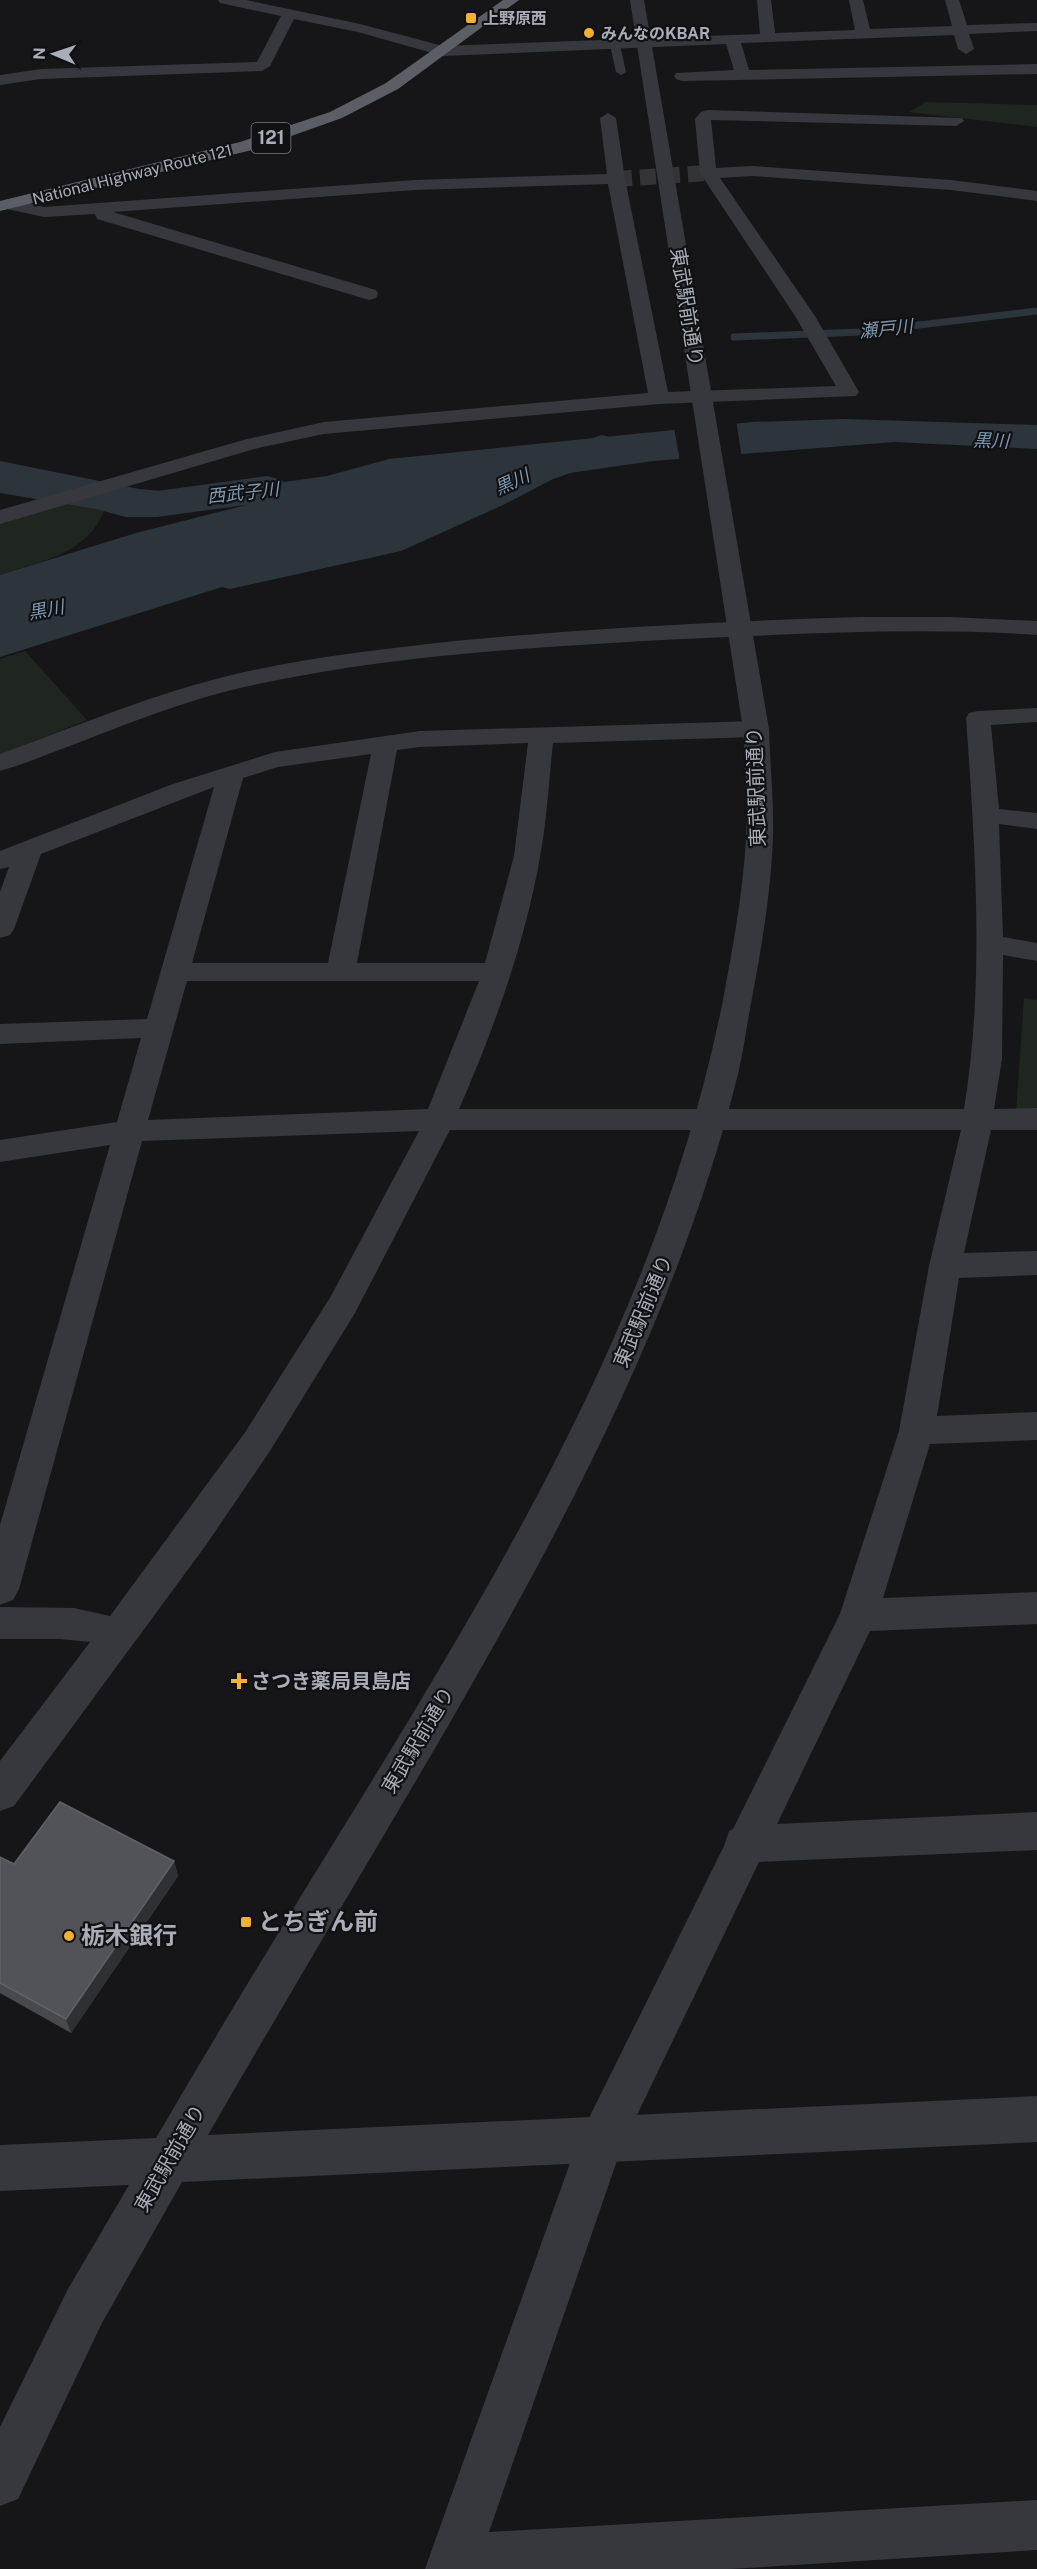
<svg xmlns="http://www.w3.org/2000/svg" width="1037" height="2569" viewBox="0 0 1037 2569" font-family="'Public Sans','Noto Sans JP',sans-serif">
  <style>
    .green { fill: #1e261f }
    .water { fill: #2c353c }
    .pier { fill: #161618 }
    .lines { fill: none; stroke-linecap: round; stroke-linejoin: round }
    .stream { stroke: #2c353c; stroke-width: 7 }
    .river { fill: #2c353c; fill-rule: evenodd }
    .minor-tunnel { stroke: #333438; stroke-width: 16; stroke-dasharray: 16 8; stroke-linecap: butt }
    .service { fill: #37383d; fill-rule: evenodd }
    .minor { fill: #37383d; fill-rule: evenodd }
    .tertiary { fill: #37383d; fill-rule: evenodd }
    .trunk { fill: #5b5e65; fill-rule: evenodd }
    .wall { fill: #47494d }
    .shaded-wall { fill: #2f3033 }
    .building { fill: #525359; stroke: #5f6168; stroke-width: 1.5 }
    .poi-dot { fill: #f2b134; stroke: #111113; stroke-width: 2 }
    .labels { text-anchor: middle; stroke-width: 4.5; stroke-linejoin: round; paint-order: stroke }
    .far-poi-label { font-size: 16px; font-weight: bold; fill: #a8adb8; stroke: #111113; text-anchor: start }
    .far-street-label { font-size: 16px; fill: #a8adb8; stroke: #111113 }
    .shield { fill: #111113; stroke: #7b7e86; stroke-width: 1.5 }
    .shield-label { font-size: 18px; font-weight: bold; fill: #a8adb8 }
    .far-water-label { font-size: 18px; font-style: italic; fill: #7f9bb3; stroke: #111113 }
    .street-label { font-size: 20px; fill: #a8adb8; stroke: #111113 }
    .poi-label { font-size: 20px; font-weight: bold; fill: #a8adb8; stroke: #111113; text-anchor: start }
    .near-poi-label { font-size: 24px; font-weight: bold; fill: #a8adb8; stroke: #111113; text-anchor: start }
  </style>
  <rect width="100%" height="100%" fill="#161618"/>
  <g class="green">
    <path d="M926 102 1037 105V127L909 112Z"/>
    <path d="M85 498 97 499 106 505C92 553 42 561 0 575V520Z"/>
    <path d="M25 651 87 720 0 755V659Z"/>
    <path d="M1024 998 1037 1000V1112H1016Z"/>
  </g>
  <path class="water" d="M845 419 1037 425V449L894 442 653 461 507 482 380 537 0 657V575L136 533 262 501 276 495 226 502 131 500 50 481 0 472V461L139 489 198 494 327 476 389 459 752 422Z"/>
  <path class="pier" d="M736 420 742 458 680 462 674 427Z"/>
  <g class="lines">
    <path class="stream" d="M734 337 860 332 1037 311"/>
    <g class="river">
      <path d="M602 435 617 439 623 448 617 457 553 479 503 505 401 551 230 589 214 585 207 575 214 565 372 531 473 487 523 461Z"/>
      <path d="M0 467 100 484 127 491H157L267 476 282 480 289 489 282 498 267 502 157 517H126L96 509 0 493Z"/>
    </g>
    <path class="minor-tunnel" d="M616 179 708 173"/>
    <path class="service" d="M615 42 620 45 626 72 621 75 616 72 610 45Z"/>
    <g class="minor">
      <path d="M218 0H246L360 24 443 46 760 34 757 0H771L775 33 855 30 849 0H863L870 29 952 26 945 0H959L967 25 1037 23V31L969 34 974 49 966 54 958 49 954 35 741 43 749 70 1037 64V74L682 81 676 79 674 76 676 73 734 70 726 44 443 56 358 32 294 19 270 66 262 71 41 79 0 85V75L41 69 257 62 281 16 220 3Z"/>
      <path d="M707 110 962 118 964 121 956 126 711 120 716 168 753 166 951 180 1037 191V201L951 190 753 176 720 178 815 316 859 392 856 396 659 404 324 434 258 448 0 524V510L247 439 324 422 648 393 608 184 415 190 113 212 376 290 378 294 376 298 369 300 97 219 95 214 44 217 2 208 0 203 8 199 44 207 415 180 607 174 600 118 608 113 616 118 625 179 668 392 836 386 795 316 700 173 695 119 701 112Z"/>
      <path d="M862 617H950L1037 621V635C918 627 801 634 682 639 535 647 384 655 240 688 184 701 129 723 75 744 50 753 25 764 0 771V754C79 725 158 692 240 673 311 657 384 649 455 641 591 628 727 621 862 617Z"/>
      <path d="M1037 708V722L991 725 999 809 1037 813V829L999 824 1003 937 1037 943V961L1003 955 1002 1059 994 1109 1037 1108V1130H991L964 1253 1037 1251V1275L959 1278 937 1416 1037 1412V1440L930 1444 883 1598 1037 1592V1624L870 1631 777 1824 1037 1812V1850L759 1862 622 2146 489 2532 1037 2500V2550L730 2569H425L579 2138 724 1846 729 1831 733 1829 840 1614 899 1431 929 1266 961 1130H450L355 1313 270 1451 206 1545 14 1806 0 1811V1761L90 1642 60 1639H0V1607L74 1608 110 1616 246 1431 331 1296 419 1131 142 1141 19 1589 13 1600 0 1605V1525L110 1145 0 1162V1140L117 1122 141 1038 0 1044V1024L147 1019 214 787 41 854 14 929 10 935 0 938V892L9 867 0 869V851L173 784 275 752 420 731 756 721 765 724 769 729 765 734 756 737 553 743C549 780 547 819 540 857 525 943 494 1029 459 1109H964C985 982 975 845 966 718L969 713 978 711ZM528 743 514 856 485 963H357L397 750 420 747ZM371 754 328 963H192L243 778 278 767ZM187 981H479L428 1109 148 1120Z"/>
    </g>
    <path class="tertiary" d="M630 0H644L769 729C770 765 774 801 773 837 771 891 762 945 752 998 747 1023 744 1049 738 1074 677 1320 554 1544 427 1762 354 1886 280 2010 208 2135L1037 2096V2142L182 2182 102 2323 18 2499 0 2506V2427L68 2289 129 2185 0 2191V2145L156 2138C223 2023 292 1910 362 1797 517 1544 664 1295 723 1000 733 946 743 893 746 838 748 801 745 765 743 729Z"/>
    <path class="trunk" d="M503 0H519L398 89 342 118 252 150 0 211V201L240 142 330 112 386 83Z"/>
  </g>
  <path class="wall" d="M0 1857 14 1864 174 1861 178 1876 71 2033 0 1993Z"/>
  <path class="shaded-wall" d="M174 1861 178 1876 71 2033 66 2019Z"/>
  <path class="building" d="M60 1802 174 1861 66 2019 0 1983V1857L14 1864Z"/>
  <g class="poi-dot">
    <rect x="465" y="12" width="12" height="12" rx="3"/>
    <circle cx="589" cy="33" r="6"/>
    <path d="M236 1672h6v6h6v6h-6v6h-6v-6h-6v-6h6z"/>
    <rect x="240" y="1916" width="12" height="12" rx="3"/>
    <circle cx="69" cy="1936" r="6"/>
  </g>
  <g class="labels">
    <g class="far-poi-label">
      <text x="483" y="24">上野原西</text>
      <text x="601" y="39">みんなのKBAR</text>
    </g>
    <g class="far-street-label">
      <text transform="translate(132 174) rotate(-14)" y="6">National Highway Route 121</text>
    </g>
    <rect class="shield" x="251.5" y="123" width="39" height="30" rx="4.5"/>
    <g class="shield-label">
      <text x="271" y="144">121</text>
    </g>
    <g class="far-water-label">
      <text transform="translate(886 329) rotate(-6)" y="6">瀬戸川</text>
      <text transform="translate(991 441) rotate(2)" y="6">黒川</text>
      <text transform="translate(512 482) rotate(-25)" y="6">黒川</text>
      <text transform="translate(243 493) rotate(-6)" y="6">西武子川</text>
      <text transform="translate(46 610) rotate(-11)" y="6">黒川</text>
    </g>
    <g class="street-label">
      <text transform="translate(687 307) rotate(81)" y="7">東武駅前通り</text>
      <text transform="translate(756 787) rotate(-92)" y="7">東武駅前通り</text>
      <text transform="translate(643 1311) rotate(-67)" y="7">東武駅前通り</text>
      <text transform="translate(418 1740) rotate(-59)" y="7">東武駅前通り</text>
      <text transform="translate(170 2158) rotate(-60)" y="7">東武駅前通り</text>
    </g>
    <g class="poi-label">
      <text x="251" y="1688">さつき薬局貝島店</text>
    </g>
    <g class="near-poi-label">
      <text x="258" y="1930">とちぎん前</text>
      <text x="81" y="1944">栃木銀行</text>
    </g>
  </g>
  <g transform="translate(54 54) rotate(272)" stroke="#111113" stroke-width="4.5" paint-order="stroke">
  <path d="M0-4.5L10 22L0 15L-10 22Z" fill="#a8adb8"/>
  <text y="-9" font-size="16" font-weight="bold" text-anchor="middle" fill="#a8adb8">N</text>
  </g>
</svg>
